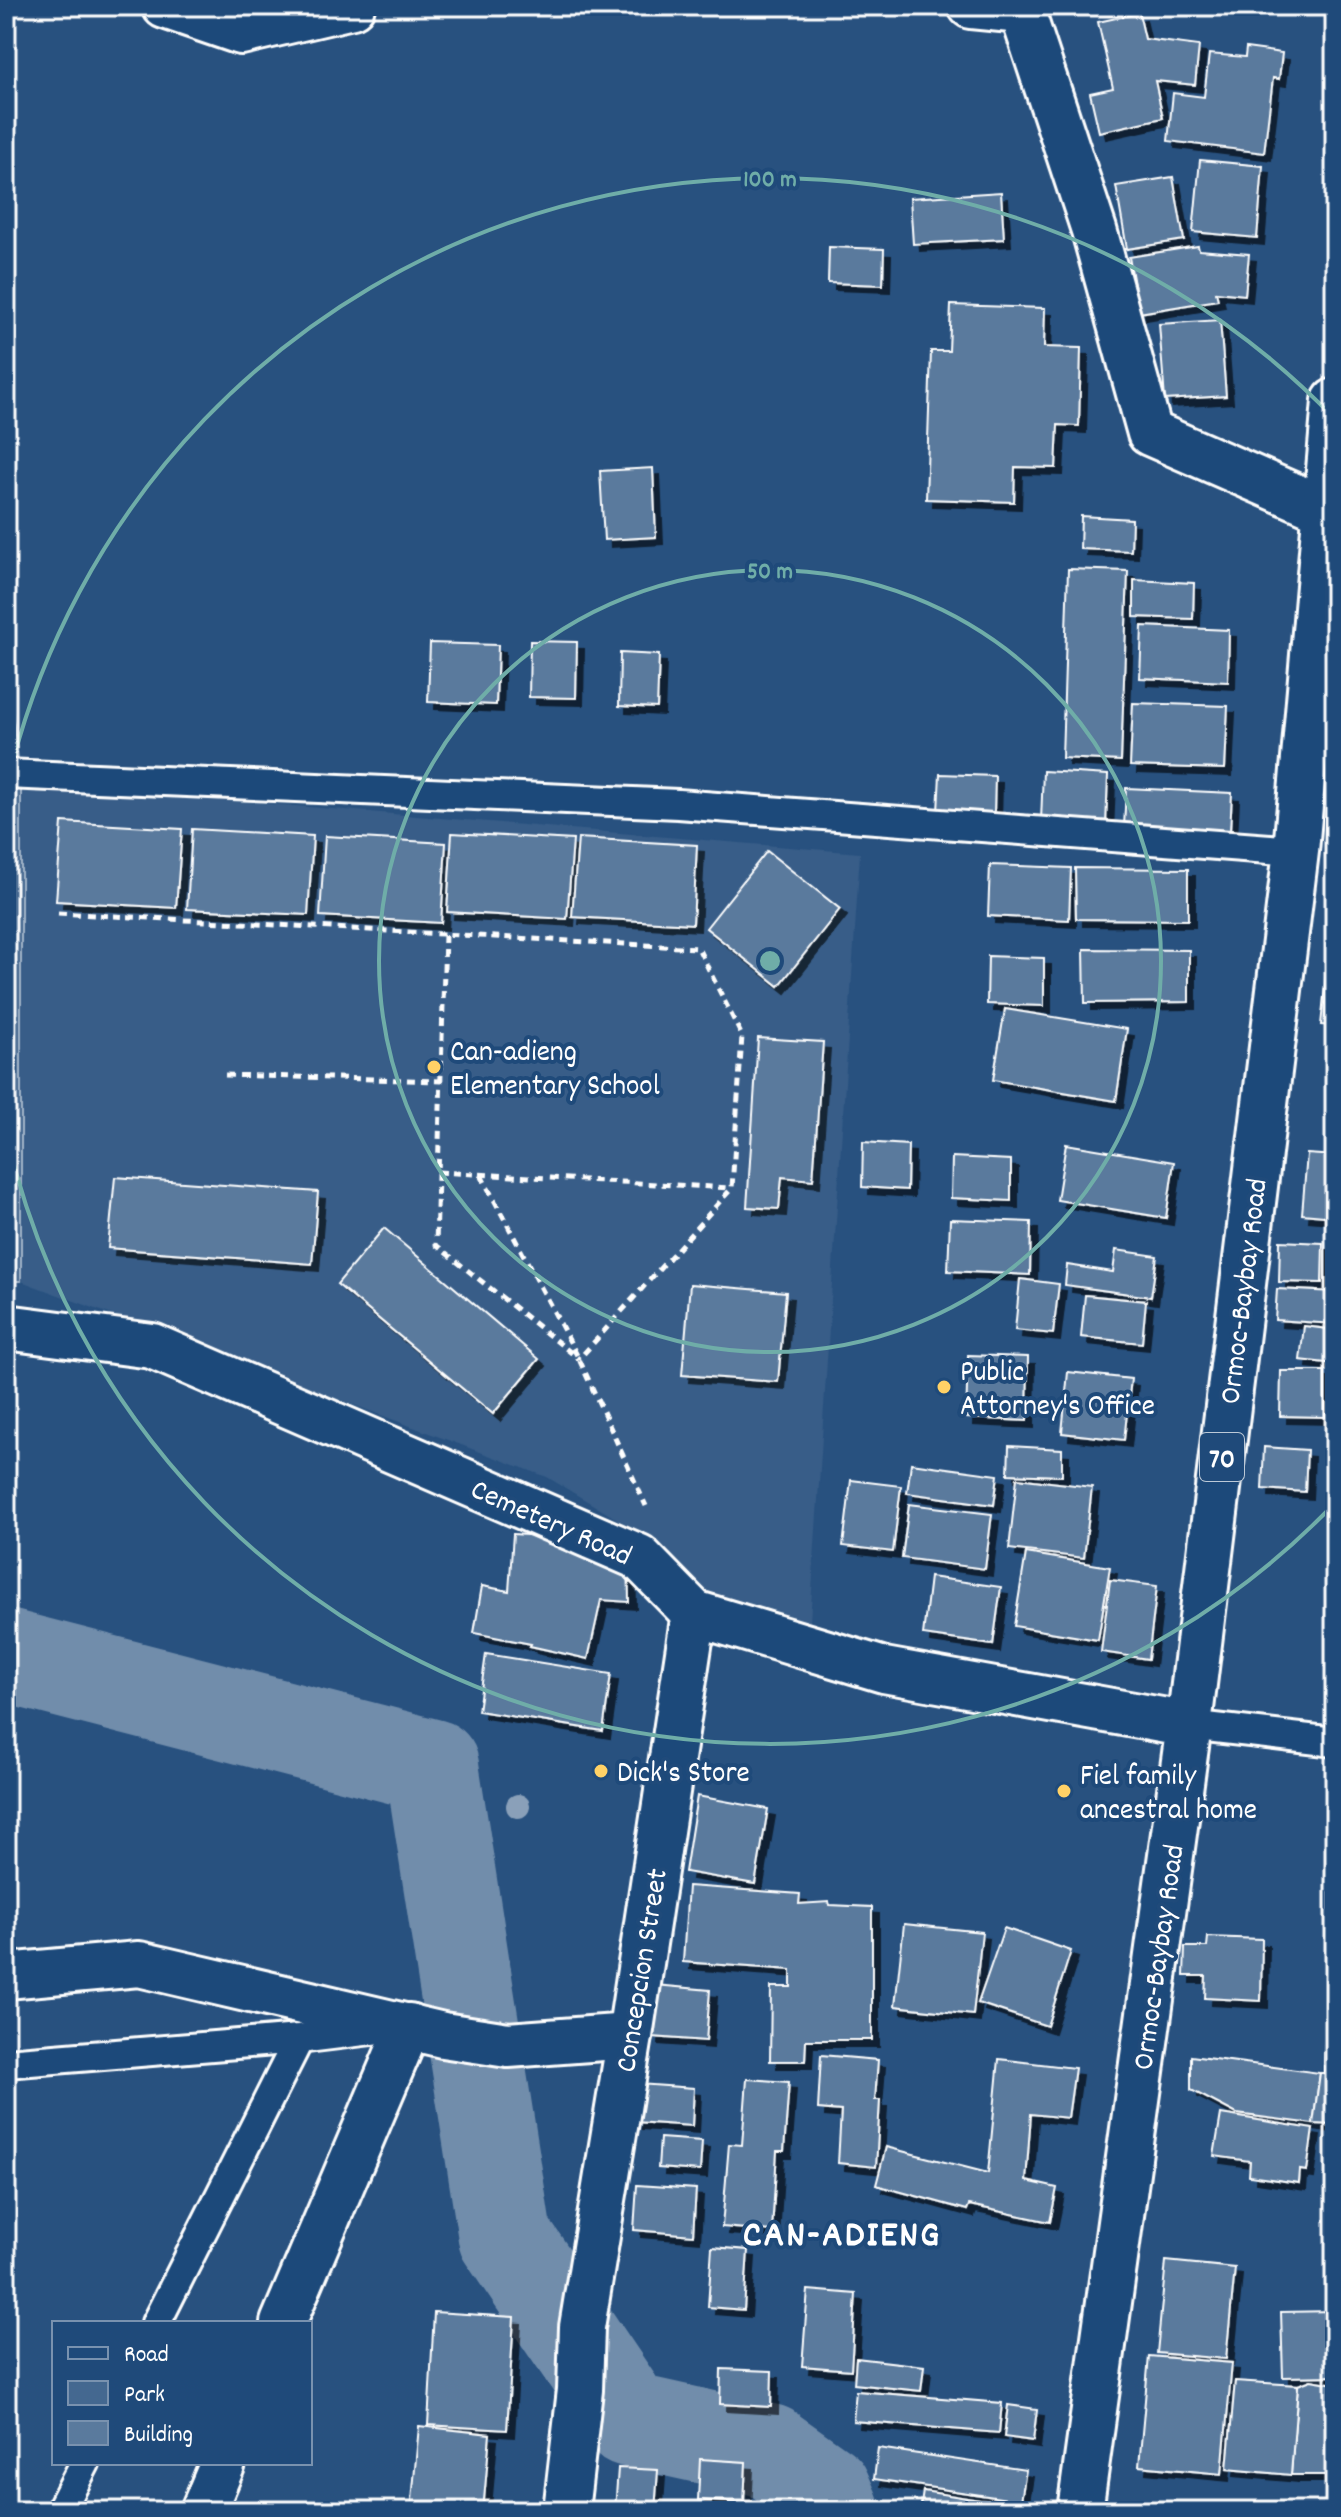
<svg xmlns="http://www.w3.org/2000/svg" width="1341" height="2517" viewBox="0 0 1341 2517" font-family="Dekko,sans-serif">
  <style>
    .built { fill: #375d88 }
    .green { fill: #446890; stroke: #a2b4c8; stroke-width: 2 }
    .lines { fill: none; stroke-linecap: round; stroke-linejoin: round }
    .river { stroke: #718dab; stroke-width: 94 }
    .building { fill: #5a7a9d; stroke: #fff; stroke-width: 2; filter: url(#shadow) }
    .lane-casing { stroke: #fff; stroke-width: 34 }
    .street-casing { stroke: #fff; stroke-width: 50 }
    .secondary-casing { stroke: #fff; stroke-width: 50 }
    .highway-casing { stroke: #fff; stroke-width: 50 }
    .path { stroke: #fff; stroke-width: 5; stroke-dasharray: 8 6; stroke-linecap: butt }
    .lane { stroke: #1f4a7a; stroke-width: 28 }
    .street { stroke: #1f4a7a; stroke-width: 44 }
    .secondary { stroke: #1f4a7a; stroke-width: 44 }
    .highway { stroke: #1f4a7a; stroke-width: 44 }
    .tree { fill: #8aa0b9 }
    .ring { fill: none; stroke: #6fada8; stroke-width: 4 }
    .poi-dot { fill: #ffd166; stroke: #1f4a7a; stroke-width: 3 }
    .labels { text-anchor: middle; stroke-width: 8; stroke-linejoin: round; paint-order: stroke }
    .shield { fill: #1f4a7a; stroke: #bcc9d7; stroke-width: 2 }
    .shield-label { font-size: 28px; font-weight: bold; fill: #fff }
    .poi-label { font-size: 30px; fill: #fff; stroke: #1f4a7a; text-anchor: start }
    .street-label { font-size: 30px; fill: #fff; stroke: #1f4a7a }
    .district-label { font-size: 38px; font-weight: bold; letter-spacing: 2px; fill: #fff; stroke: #1f4a7a }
    .centre { fill: #6fada8; stroke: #1f4a7a; stroke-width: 4 }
    .ring-label { font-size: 24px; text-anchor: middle; font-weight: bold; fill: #6fada8; stroke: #1f4a7a; stroke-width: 8; stroke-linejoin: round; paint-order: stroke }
  </style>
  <defs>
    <filter id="shadow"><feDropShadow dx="7" dy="7" stdDeviation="0" flood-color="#0009"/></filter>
  </defs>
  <rect width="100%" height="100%" fill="#28517f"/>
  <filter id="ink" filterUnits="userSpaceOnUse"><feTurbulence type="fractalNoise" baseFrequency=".0125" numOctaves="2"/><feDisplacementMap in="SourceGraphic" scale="16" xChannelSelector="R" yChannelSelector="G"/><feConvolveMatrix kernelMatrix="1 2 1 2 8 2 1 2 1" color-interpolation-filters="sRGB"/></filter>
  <g filter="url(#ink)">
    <path class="built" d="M21 783 860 853 810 1622 724 1609 665 1548 547 1477 21 1281Z"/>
    <path class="green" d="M6 663 21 783V1281H6Z"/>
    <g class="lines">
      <path class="river" d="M6 1656 432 1766 505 2237 629 2420 769 2451 824 2490 833 2511"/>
    </g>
    <g class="building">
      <path d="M1139 13 1145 39 1199 46 1195 85 1155 81 1163 118 1099 132 1090 93 1113 88 1098 22Z"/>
      <path d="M1246 48 1282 53 1279 79 1273 78 1264 153 1168 141 1173 93 1204 97 1209 54 1245 57Z"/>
      <path d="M1200 160 1263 166 1257 238 1193 232Z"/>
      <path d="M1173 177 1184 240 1127 249 1116 186Z"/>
      <path d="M1001 192 1004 239 913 244 910 198Z"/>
      <path d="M1198 246 1199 250 1249 254 1245 295 1216 292 1218 300 1139 313 1129 257Z"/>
      <path d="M829 247 884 249 883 285 828 283Z"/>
      <path d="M951 305 1045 308 1044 347 1081 348 1079 426 1058 425 1056 468 1015 467 1014 502 926 499 931 351H949Z"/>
      <path d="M1220 320 1226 396 1165 400 1159 324Z"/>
      <path d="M653 468 656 537 604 540 600 471Z"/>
      <path d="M1081 516 1132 519 1131 551 1080 549Z"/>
      <path d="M1068 569 1128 571 1121 761 1062 758Z"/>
      <path d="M1134 580 1194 583 1193 619 1134 617Z"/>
      <path d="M1142 626 1229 630 1228 682 1140 678Z"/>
      <path d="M530 641 577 642 576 698 529 697Z"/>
      <path d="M430 643 498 645 496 705 428 702Z"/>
      <path d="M620 653 659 655 657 708 619 706Z"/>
      <path d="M1133 703 1228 706 1225 769 1130 766Z"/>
      <path d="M1043 771 1108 775 1106 825 1041 821Z"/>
      <path d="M940 774 995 776 994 814 938 812Z"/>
      <path d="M1126 788 1232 793 1230 831 1124 827Z"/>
      <path d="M62 822 182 829 176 908 56 901Z"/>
      <path d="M192 829 313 836 308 915 187 909Z"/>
      <path d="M452 833 573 840 567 919 447 912Z"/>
      <path d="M325 836 446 843 441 923 320 916Z"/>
      <path d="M578 838 697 845 693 924 572 917Z"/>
      <path d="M767 851 840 909 779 986 706 928Z"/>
      <path d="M990 865 1071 868 1069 920 988 916Z"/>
      <path d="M1075 868 1188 869V920L1076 919Z"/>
      <path d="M1084 949 1189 950V1002L1085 1003Z"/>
      <path d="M988 956 1044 958V1006L987 1004Z"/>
      <path d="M1327 967 1335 968V1026L1321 1025Z"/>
      <path d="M1005 1009 1127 1029 1116 1101 993 1080Z"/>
      <path d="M758 1038 823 1042 813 1180 782 1177 779 1209 747 1207Z"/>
      <path d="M863 1142 908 1145 907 1190 862 1187Z"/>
      <path d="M1066 1144 1174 1162 1166 1218 1057 1200Z"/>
      <path d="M1307 1154 1335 1156V1217L1302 1214Z"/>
      <path d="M952 1157 1011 1160V1201L951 1198Z"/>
      <path d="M115 1177 318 1192 312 1264 108 1248Z"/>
      <path d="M950 1219 1031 1222 1030 1275 948 1271Z"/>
      <path d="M384 1228 539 1359 493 1414 337 1284Z"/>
      <path d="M1280 1241 1323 1243 1322 1283 1279 1282Z"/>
      <path d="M1116 1250 1157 1256 1151 1297 1065 1285 1067 1265 1113 1272Z"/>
      <path d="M1020 1279 1059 1284 1053 1334 1015 1330Z"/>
      <path d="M690 1284 786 1292 778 1382 682 1375Z"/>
      <path d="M1277 1289 1335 1292V1324L1275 1320Z"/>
      <path d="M1085 1295 1146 1301 1142 1343 1081 1337Z"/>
      <path d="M1304 1326 1335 1330V1364L1300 1360Z"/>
      <path d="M968 1355 1028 1357 1027 1421 966 1418Z"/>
      <path d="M1281 1371H1325V1417L1280 1416Z"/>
      <path d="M1068 1372 1131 1379 1124 1440 1062 1433Z"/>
      <path d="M1009 1446 1062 1449V1476L1008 1474Z"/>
      <path d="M1264 1447 1307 1450 1305 1492 1262 1489Z"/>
      <path d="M1333 1454 1335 1455V1510H1329Z"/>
      <path d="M911 1463 998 1475 994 1505 907 1493Z"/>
      <path d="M1017 1478 1092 1487 1084 1558 1009 1549Z"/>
      <path d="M851 1480 901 1486 893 1552 843 1546Z"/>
      <path d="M909 1504 992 1514 985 1569 902 1558Z"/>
      <path d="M513 1534 555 1537 628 1554 629 1602 601 1600 588 1659 530 1646 531 1644 474 1633 482 1586 509 1591Z"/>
      <path d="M1026 1553 1110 1567 1098 1640 1014 1626Z"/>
      <path d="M930 1577 1001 1587 993 1645 923 1635Z"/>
      <path d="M1110 1580 1157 1586 1148 1659 1101 1652Z"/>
      <path d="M486 1654 611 1674 603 1731 478 1711Z"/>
      <path d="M697 1796 768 1809 755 1884 685 1872Z"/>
      <path d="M688 1886 800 1894 799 1904 829 1902 830 1905 872 1907V2040H806L805 2061H770L771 1987H791V1970L683 1962Z"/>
      <path d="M1330 1892H1335V1951L1330 1950Z"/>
      <path d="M904 1924 982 1932 973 2015 895 2006Z"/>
      <path d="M1004 1928 1071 1951 1047 2026 978 2003Z"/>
      <path d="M1208 1937 1262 1939 1261 2001 1205 1998 1206 1976H1184L1185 1947H1207Z"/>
      <path d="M655 1985 710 1990 706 2041 652 2037Z"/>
      <path d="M1326 2006H1335V2071H1324Z"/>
      <path d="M821 2055 878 2060 875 2100H880L876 2167 838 2163 841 2111 818 2109Z"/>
      <path d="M1191 2056 1320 2073 1313 2124 1237 2114 1191 2090Z"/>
      <path d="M999 2059 1075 2068 1068 2118 1031 2114 1026 2181 1057 2188 1050 2222 969 2205 967 2210 876 2185 886 2147 988 2173Z"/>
      <path d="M1320 2073H1335V2125L1313 2124Z"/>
      <path d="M747 2079 789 2082 784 2151H777L772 2231 722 2227 729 2144 742 2145Z"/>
      <path d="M638 2084 694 2088 692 2126 635 2122Z"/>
      <path d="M1221 2114 1313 2129 1307 2171 1300 2170 1299 2183 1249 2176 1250 2161 1214 2156Z"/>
      <path d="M660 2138 702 2141 700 2171 658 2168Z"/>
      <path d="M637 2185 696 2189 693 2235 634 2230Z"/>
      <path d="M712 2247 748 2250 744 2310 708 2307Z"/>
      <path d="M1166 2261 1235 2268 1226 2359 1157 2353Z"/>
      <path d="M808 2290 856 2294 851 2370 802 2366Z"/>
      <path d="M1335 2311V2376L1283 2377 1281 2312Z"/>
      <path d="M434 2312 514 2317 507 2430 428 2425Z"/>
      <path d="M1149 2356 1232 2363 1222 2474 1139 2466Z"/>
      <path d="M856 2358 924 2366 921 2391 854 2384Z"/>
      <path d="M721 2369 772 2371 771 2407 720 2404Z"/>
      <path d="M1311 2380 1335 2384V2475H1291L1298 2385Z"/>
      <path d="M1235 2381 1298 2385 1291 2475 1227 2469Z"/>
      <path d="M856 2391 1002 2403 999 2433 853 2421Z"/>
      <path d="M1008 2405 1037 2409 1033 2441 1004 2437Z"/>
      <path d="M419 2426 490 2434 483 2511H411Z"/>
      <path d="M878 2448 1026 2470 1021 2501 874 2479Z"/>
      <path d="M700 2459 746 2462 744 2503 698 2500Z"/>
      <path d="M618 2468 658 2470 655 2511H615Z"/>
      <path d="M923 2491 1024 2507 1023 2511H920Z"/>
    </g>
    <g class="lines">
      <g class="lane-casing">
        <g id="lane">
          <path d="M6 774 678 804 1296 851"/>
          <path d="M1189 1725 1335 1742"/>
          <path d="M6 2063 299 2039 380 2029"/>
          <path d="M156 2323 299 2039"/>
          <path d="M60 2511 85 2463"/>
        </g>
      </g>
      <g class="street-casing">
        <g id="street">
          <path d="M165 6 241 32 352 6"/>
          <path d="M971 6 1022 11 1094 230 1150 433 1324 509"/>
          <path d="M6 1976 139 1964 443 2035 508 2045 630 2036"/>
          <path d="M283 2323 409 2026"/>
          <path d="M203 2511 223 2463"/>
          <path d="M566 2511 580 2390 582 2327 630 2036 694 1613"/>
        </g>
      </g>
      <g class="secondary-casing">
        <path id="secondary" d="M6 1327 152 1346 639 1557 694 1613 884 1670 1189 1725"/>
      </g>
      <g class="highway-casing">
        <path id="highway" d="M1080 2511 1189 1725 1296 851 1335 401"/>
      </g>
      <g class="path">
        <path d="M58 913 698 948 742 1036 732 1188 579 1359"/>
        <path d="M445 935 436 1245 579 1359"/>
        <path d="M225 1075 442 1081"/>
        <path d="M438 1172 731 1188"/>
        <path d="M481 1175 579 1359 646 1506"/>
      </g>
      <use href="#lane" class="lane"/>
      <use href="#street" class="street"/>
      <use href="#secondary" class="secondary"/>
      <use href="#highway" class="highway"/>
    </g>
    <circle class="tree" cx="518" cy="1806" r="12"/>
  </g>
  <g class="ring">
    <circle cx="770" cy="961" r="391"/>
    <path d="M1333 1505A783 783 0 0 1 7 1137M7 785A783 783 0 0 1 1333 417"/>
  </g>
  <g class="poi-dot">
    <circle cx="434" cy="1067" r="8"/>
    <circle cx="944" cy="1387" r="8"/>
    <circle cx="601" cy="1771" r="8"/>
    <circle cx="1064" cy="1791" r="8"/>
  </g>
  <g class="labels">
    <rect class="shield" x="1200" y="1433" width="44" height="48" rx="6"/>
    <g class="shield-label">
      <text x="1222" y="1467">70</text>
    </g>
    <g class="poi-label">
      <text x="450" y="1060">Can-adieng<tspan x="450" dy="34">Elementary School</tspan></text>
      <text x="960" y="1380">Public<tspan x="960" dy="34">Attorney's Office</tspan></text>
      <text x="617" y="1781">Dick's Store</text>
      <text x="1080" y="1784">Fiel family<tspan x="1080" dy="34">ancestral home</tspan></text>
    </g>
    <g class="street-label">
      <text transform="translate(1242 1291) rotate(-83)" y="10">Ormoc-Baybay Road</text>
      <text transform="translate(552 1521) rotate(24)" y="10">Cemetery Road</text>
      <text transform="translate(1157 1957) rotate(-82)" y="10">Ormoc-Baybay Road</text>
      <text transform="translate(640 1970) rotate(-81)" y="10">Concepcion Street</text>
    </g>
    <g class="district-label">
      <text x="842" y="2245">CAN-ADIENG</text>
    </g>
  </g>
  <circle cx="770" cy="961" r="12" class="centre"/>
  <g class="ring-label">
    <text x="770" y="186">100 m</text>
    <text x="770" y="578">50 m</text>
  </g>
  <rect width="1341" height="2517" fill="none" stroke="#1f4a7a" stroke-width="32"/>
  <rect x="16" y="16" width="1309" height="2485" fill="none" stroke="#fff" stroke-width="3" filter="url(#ink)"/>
  <rect x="52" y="2321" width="260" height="144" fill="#1f4a7a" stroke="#7992af" stroke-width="2"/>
  <rect x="68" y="2347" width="40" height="12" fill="#1f4a7a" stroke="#7992af" stroke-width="2"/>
  <text x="124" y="2361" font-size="24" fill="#ffffff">Road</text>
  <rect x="68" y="2381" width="40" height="24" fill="#446890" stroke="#7992af" stroke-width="2"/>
  <text x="124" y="2401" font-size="24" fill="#ffffff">Park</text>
  <rect x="68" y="2421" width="40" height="24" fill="#5a7a9d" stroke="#7992af" stroke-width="2"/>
  <text x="124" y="2441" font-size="24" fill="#ffffff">Building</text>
</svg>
